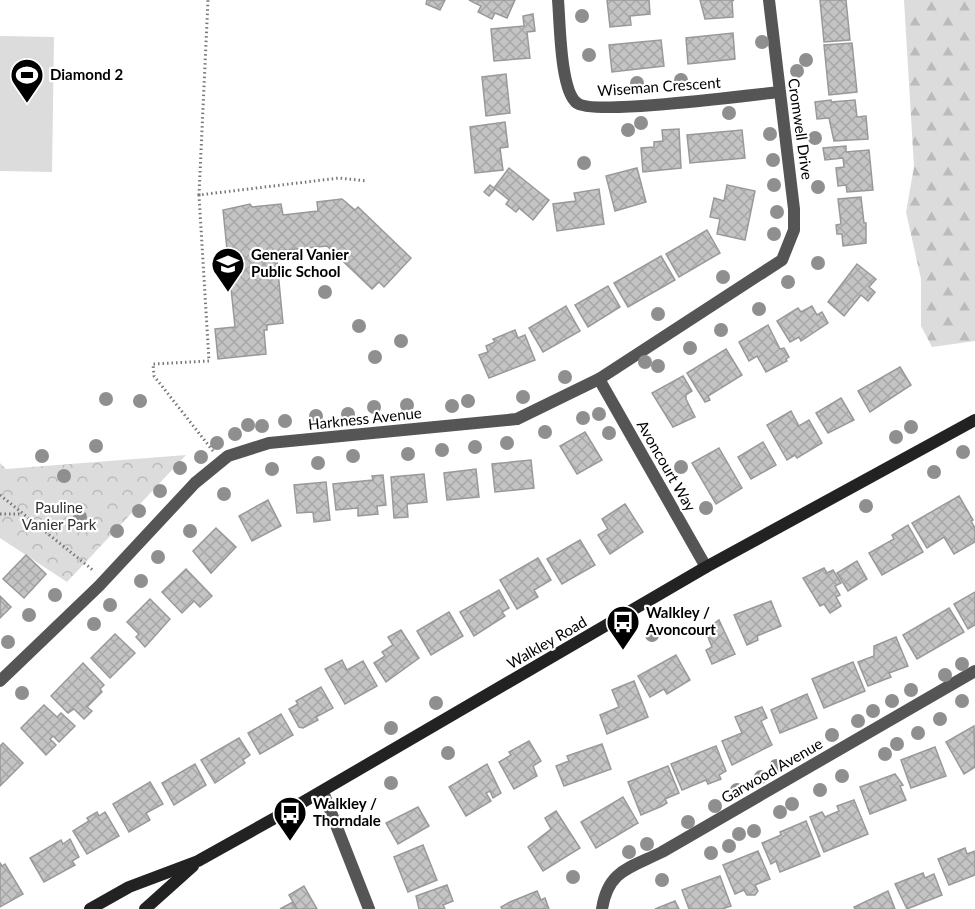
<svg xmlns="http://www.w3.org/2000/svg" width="975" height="909" viewBox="0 0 975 909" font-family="Lato,sans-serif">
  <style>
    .green { fill: #dcdcdc }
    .forest { fill: url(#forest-firs) }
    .park { fill: url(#park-crowns) }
    .building { fill: url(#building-cross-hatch); stroke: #999; stroke-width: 1.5 }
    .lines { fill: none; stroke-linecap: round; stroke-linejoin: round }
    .path { stroke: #777; stroke-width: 3; stroke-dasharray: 1.5 3; stroke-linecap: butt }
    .minor { stroke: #555; stroke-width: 12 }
    .secondary { stroke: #222; stroke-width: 12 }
    .tree { fill: #8f8f8f }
    .labels { text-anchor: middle; stroke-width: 4.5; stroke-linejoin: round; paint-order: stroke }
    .poi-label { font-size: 15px; font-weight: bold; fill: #000; stroke: #fff; text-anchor: start }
    .street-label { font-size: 15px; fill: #000; stroke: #fff }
    .park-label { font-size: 15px; fill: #333; stroke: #fff }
  </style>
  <defs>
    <pattern id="forest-firs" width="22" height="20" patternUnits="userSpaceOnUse" patternTransform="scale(1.5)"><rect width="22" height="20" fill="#dcdcdc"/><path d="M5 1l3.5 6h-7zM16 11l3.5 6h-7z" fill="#bbb"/></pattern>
    <pattern id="park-crowns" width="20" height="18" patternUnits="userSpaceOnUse" patternTransform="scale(1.5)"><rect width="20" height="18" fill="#dcdcdc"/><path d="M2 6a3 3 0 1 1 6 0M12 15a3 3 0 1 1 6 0" fill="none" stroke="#bbb"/></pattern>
    <pattern id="building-cross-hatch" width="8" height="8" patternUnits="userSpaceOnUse" patternTransform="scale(1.5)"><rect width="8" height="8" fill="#c4c4c4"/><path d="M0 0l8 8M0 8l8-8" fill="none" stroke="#a7a7a7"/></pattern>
  </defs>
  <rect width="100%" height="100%" fill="#fff"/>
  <path class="green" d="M0 36 54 37 52 172 0 171Z"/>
  <path class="forest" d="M904 0H975V341L932 347 921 326V279L906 212 914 167Z"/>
  <path class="park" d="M186 455 67 582 0 538V463L6 469Z"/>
  <g class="building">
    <path d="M427 0H445L440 10 426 4Z"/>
    <path d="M469 0H515L507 18 495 13 492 19 478 12 481 6Z"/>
    <path d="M607 0H649L650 14 630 16 631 25 610 27Z"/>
    <path d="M700 0H734L732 1 733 17 705 19Z"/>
    <path d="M820 0H846L850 40 824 42Z"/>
    <path d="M533 14 535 31 527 32 530 58 494 61 491 29 524 26 523 16Z"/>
    <path d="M733 33 735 59 688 64 686 38Z"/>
    <path d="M661 40 664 66 612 72 609 45Z"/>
    <path d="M852 43 857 92 829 95 824 45Z"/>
    <path d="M506 74 510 113 486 116 482 77Z"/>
    <path d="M831 100V102L855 100 857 117 866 116 868 139 834 141 829 118 817 119 815 102Z"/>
    <path d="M505 122 508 147 500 148 503 170 475 173 470 127Z"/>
    <path d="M679 129 681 168 643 172 641 148 654 147V142L663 141 662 130Z"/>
    <path d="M742 130 745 158 690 163 687 135Z"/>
    <path d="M846 146V152L869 150 873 190 847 192 846 185 838 186 836 168 844 167 843 158 825 160 823 148Z"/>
    <path d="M509 168 549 200 533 220 519 208 516 212 506 204 509 200 495 189 489 196 484 192 490 185 494 188Z"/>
    <path d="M637 168 646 202 615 211 606 176Z"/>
    <path d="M727 185 755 191 745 240 717 234 720 219 710 217 714 198 724 201Z"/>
    <path d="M599 189 604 224 557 231 553 204 576 201 574 193Z"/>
    <path d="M861 197 864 223H866V243L843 246 842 234H837L836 225 841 224 838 199Z"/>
    <path d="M342 199 355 210 358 207 411 258 384 287 379 282 372 289 327 246 276 251 283 323 267 325V330H264L266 354 218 359 215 329 235 327 223 210 250 204 252 207 281 204 283 215 318 211 317 202Z"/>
    <path d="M707 230 720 253 679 277 666 254Z"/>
    <path d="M661 256 675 280 628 307 614 283Z"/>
    <path d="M857 264 876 279 869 287 875 292 868 301 861 295 844 316 828 302Z"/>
    <path d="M608 286 620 307 588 327 575 305Z"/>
    <path d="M566 306 580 331 543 352 529 328Z"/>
    <path d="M812 306 817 315 822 312 828 323 801 341 799 337 790 342 777 321 798 308 801 312Z"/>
    <path d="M768 325 780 349 784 348 789 357 786 359 787 361 766 372 757 356 749 361 739 342Z"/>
    <path d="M515 330 518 338 525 335 535 360 489 378 479 355 488 352 486 346 495 342 493 339Z"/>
    <path d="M726 349 742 375 708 396 710 400 705 402 687 373Z"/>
    <path d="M900 367 911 385 870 412 858 391Z"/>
    <path d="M683 376 692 391 686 395V399L695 417 673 427 652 393Z"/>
    <path d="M841 398 854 420 828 433 816 413Z"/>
    <path d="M791 411 799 426 809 420 822 443 797 458 795 455 787 460 767 425Z"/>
    <path d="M585 432 602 460 577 474 560 446Z"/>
    <path d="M763 442 776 465 751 479 738 457Z"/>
    <path d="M719 448 742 488 716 504 692 463Z"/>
    <path d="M531 460 534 488 495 492 492 464Z"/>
    <path d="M476 469 479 497 447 500 444 473Z"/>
    <path d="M424 474 427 502 407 504 408 517 394 518 391 477Z"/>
    <path d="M383 475 386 505 377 506 378 514 358 516V508L336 510 333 484 373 480 372 476Z"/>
    <path d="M326 482 330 520 314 522 313 512 297 513 294 485Z"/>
    <path d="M959 496 973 520 971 521 975 528V542L954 554 944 537 927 548 912 523Z"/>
    <path d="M268 500 281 526 252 541 239 516Z"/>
    <path d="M625 504 643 532 610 554 598 535 608 529 602 519Z"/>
    <path d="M908 525 923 552 882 575 869 553 894 539 892 535Z"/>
    <path d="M216 528 236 547 211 573 193 551Z"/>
    <path d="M580 540 595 565 562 584 547 559Z"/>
    <path d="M26 555 46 574 24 598 3 579Z"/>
    <path d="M538 558 551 580 534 590 538 597 517 609 500 580Z"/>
    <path d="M857 561 867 579 848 591 837 573Z"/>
    <path d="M824 568 827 573 833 570 841 583 835 586 840 595 836 597 841 606 830 613 824 604 820 606 803 578Z"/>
    <path d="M186 569 212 596 200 607 194 601 182 613 162 592Z"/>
    <path d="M499 590 509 608 502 612 505 616 474 636 460 612Z"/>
    <path d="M975 592V625L968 629 954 604Z"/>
    <path d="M0 596 11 607 0 618Z"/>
    <path d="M150 599 170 619 145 647 136 637 139 634 127 622Z"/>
    <path d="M771 601 781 626 757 636 758 640 747 645 734 615Z"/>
    <path d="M949 608 964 632 917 659 903 635Z"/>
    <path d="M449 612 463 636 431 655 417 631Z"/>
    <path d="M719 620 735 654 712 664 706 650 712 647 705 630Z"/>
    <path d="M401 630 419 658 386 682 374 663 385 656 382 652 393 645 388 637Z"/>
    <path d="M115 634 135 653 110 678 91 658Z"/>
    <path d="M896 637 908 666 889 673 891 677 868 686 858 662 874 656V646Z"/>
    <path d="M676 655 690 680 667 694 664 689 650 697 638 676Z"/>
    <path d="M342 660 347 670 363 661 377 686 345 704 325 669Z"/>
    <path d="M853 662 865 691 824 708 812 679Z"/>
    <path d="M83 663 104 685 100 689 102 692 87 707 92 711 84 719 74 709 68 713 51 696Z"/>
    <path d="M634 681 648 717 607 734 600 715 619 707 612 690Z"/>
    <path d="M321 687 333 708 316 717 318 720 303 728 299 727 289 709 298 704 296 701Z"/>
    <path d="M807 694 817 718 780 733 771 710Z"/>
    <path d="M44 705 57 717 61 713 75 726 59 742 53 736 50 739 56 745 46 755 21 728Z"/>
    <path d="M762 707 767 718 761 721 772 745 732 765 722 741 742 733 735 717Z"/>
    <path d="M281 714 293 735 260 754 248 733Z"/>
    <path d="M974 726 975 767 964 774 946 742Z"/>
    <path d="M239 738 250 755 243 760 245 763 215 783 201 760Z"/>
    <path d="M529 741 541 761 533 766 537 776 514 789 499 762 511 755 509 752Z"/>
    <path d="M3 743 23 763 0 786V746Z"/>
    <path d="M602 744 611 769 564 786 556 766 569 761 567 756Z"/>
    <path d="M716 746 726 771 719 775 721 779 708 784 706 780 682 790 671 764Z"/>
    <path d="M935 747 946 776 911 788 901 760Z"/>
    <path d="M195 764 206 785 174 805 162 783Z"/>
    <path d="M487 764 501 793 493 798 490 791 486 793 491 801 466 816 449 787Z"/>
    <path d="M668 766 679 793 665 799 667 803 662 806 641 815 628 782Z"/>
    <path d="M895 774 903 785 900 786 906 800 870 814 860 787Z"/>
    <path d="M150 782 163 804 146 813 150 820 129 832 113 804Z"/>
    <path d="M623 797 638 823 596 848 581 822Z"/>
    <path d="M854 800 868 834 824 852 810 817 822 812 825 817 839 811 837 806Z"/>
    <path d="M418 807 429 826 398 844 386 823Z"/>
    <path d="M556 811 580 848 543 871 528 847 551 829 545 818Z"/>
    <path d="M97 812 99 816 105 812 119 836 87 854 73 831 89 821 87 818Z"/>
    <path d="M806 821 820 856 780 872 776 861 771 864 762 843 781 835 780 832Z"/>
    <path d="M70 839 79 857 72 861 75 865 44 882 30 858 61 840 63 844Z"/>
    <path d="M423 845 437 880 408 892 394 857Z"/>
    <path d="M965 848 967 854 975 851V875L949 885 938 859Z"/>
    <path d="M758 851 770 879 755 885 758 891 755 895H747L744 890 735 894 723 865Z"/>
    <path d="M0 863 2 866 5 864 23 894 0 907Z"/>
    <path d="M923 873 925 878 934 874 942 895 907 909 895 884Z"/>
    <path d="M720 876 731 906 722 909H689L682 890Z"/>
    <path d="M447 885 453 901 443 905 445 909H419L416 896Z"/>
    <path d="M304 886 317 909H297L289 895Z"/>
    <path d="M537 891 541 900 545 898 549 909H502L501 907 510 902Z"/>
    <path d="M888 891 895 909H855L854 907Z"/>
    <path d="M675 901 679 909H655Z"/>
    <path d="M293 902 297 909H280Z"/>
  </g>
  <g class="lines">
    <g class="path">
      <path d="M199 195 208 0"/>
      <path d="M213 451 154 376 153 364 209 361 199 195 339 178 367 181"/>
      <path d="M0 495 94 571"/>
      <path d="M0 514H22"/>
    </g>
    <g class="minor">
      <path d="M558 0C560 21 560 91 577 103 592 116 750 95 779 92"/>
      <path d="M599 379 706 567"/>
      <path d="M0 681 99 586 195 483 228 456 269 443 517 419 599 379 782 260 794 230V209L769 0"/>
      <path d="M323 792 369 909"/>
      <path d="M602 909C608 870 630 868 662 852L975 671"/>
    </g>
    <g class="secondary">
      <path d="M90 909 129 887 198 861 291 809 706 567 975 420"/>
      <path d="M145 909 193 866"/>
    </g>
  </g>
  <g class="tree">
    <circle cx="582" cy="16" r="7"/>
    <circle cx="762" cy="42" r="7"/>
    <circle cx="589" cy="55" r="7"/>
    <circle cx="806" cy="60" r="7"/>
    <circle cx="797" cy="71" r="7"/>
    <circle cx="681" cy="80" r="7"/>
    <circle cx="637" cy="83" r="7"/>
    <circle cx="729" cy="113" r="7"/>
    <circle cx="641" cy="123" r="7"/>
    <circle cx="628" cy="130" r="7"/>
    <circle cx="770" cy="134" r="7"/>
    <circle cx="815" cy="138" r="7"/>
    <circle cx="773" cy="160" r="7"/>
    <circle cx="584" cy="163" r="7"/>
    <circle cx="774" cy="185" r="7"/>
    <circle cx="818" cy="187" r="7"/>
    <circle cx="777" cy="212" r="7"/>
    <circle cx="774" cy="234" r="7"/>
    <circle cx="818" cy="263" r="7"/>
    <circle cx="723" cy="277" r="7"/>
    <circle cx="788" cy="282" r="7"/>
    <circle cx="325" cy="292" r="7"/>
    <circle cx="759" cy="309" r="7"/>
    <circle cx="658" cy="314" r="7"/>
    <circle cx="359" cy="326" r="7"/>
    <circle cx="721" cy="330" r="7"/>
    <circle cx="401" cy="341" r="7"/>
    <circle cx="690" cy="348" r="7"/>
    <circle cx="375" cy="357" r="7"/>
    <circle cx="645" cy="362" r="7"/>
    <circle cx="658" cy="366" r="7"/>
    <circle cx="565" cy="377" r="7"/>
    <circle cx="523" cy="397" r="7"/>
    <circle cx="106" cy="399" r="7"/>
    <circle cx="140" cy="401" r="7"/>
    <circle cx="468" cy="401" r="7"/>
    <circle cx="407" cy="405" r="7"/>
    <circle cx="452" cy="406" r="7"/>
    <circle cx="374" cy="407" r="7"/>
    <circle cx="348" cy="414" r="7"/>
    <circle cx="599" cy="414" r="7"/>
    <circle cx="316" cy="416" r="7"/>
    <circle cx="583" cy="418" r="7"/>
    <circle cx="285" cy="421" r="7"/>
    <circle cx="248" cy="425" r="7"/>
    <circle cx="262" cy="426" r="7"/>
    <circle cx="911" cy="427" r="7"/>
    <circle cx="545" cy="432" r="7"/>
    <circle cx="609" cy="433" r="7"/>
    <circle cx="235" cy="434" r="7"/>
    <circle cx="896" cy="437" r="7"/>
    <circle cx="217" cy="443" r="7"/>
    <circle cx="507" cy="443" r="7"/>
    <circle cx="96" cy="446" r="7"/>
    <circle cx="475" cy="447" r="7"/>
    <circle cx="442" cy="450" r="7"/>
    <circle cx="963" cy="452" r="7"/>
    <circle cx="408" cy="454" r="7"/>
    <circle cx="42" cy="456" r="7"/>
    <circle cx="353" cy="456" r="7"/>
    <circle cx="201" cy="457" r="7"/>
    <circle cx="318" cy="463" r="7"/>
    <circle cx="681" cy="467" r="7"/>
    <circle cx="180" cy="468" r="7"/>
    <circle cx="272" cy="469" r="7"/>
    <circle cx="934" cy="472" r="7"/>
    <circle cx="64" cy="476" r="7"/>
    <circle cx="160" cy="491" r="7"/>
    <circle cx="224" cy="494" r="7"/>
    <circle cx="866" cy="506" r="7"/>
    <circle cx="706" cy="508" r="7"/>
    <circle cx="139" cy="511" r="7"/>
    <circle cx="80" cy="517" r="7"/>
    <circle cx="117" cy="531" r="7"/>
    <circle cx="190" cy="531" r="7"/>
    <circle cx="158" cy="557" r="7"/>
    <circle cx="141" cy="581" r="7"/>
    <circle cx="55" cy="595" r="7"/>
    <circle cx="110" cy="605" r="7"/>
    <circle cx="29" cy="615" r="7"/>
    <circle cx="94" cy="624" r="7"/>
    <circle cx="652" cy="635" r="7"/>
    <circle cx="8" cy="642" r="7"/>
    <circle cx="962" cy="664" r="7"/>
    <circle cx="945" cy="675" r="7"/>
    <circle cx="911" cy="690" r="7"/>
    <circle cx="22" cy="693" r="7"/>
    <circle cx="892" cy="701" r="7"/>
    <circle cx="962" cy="701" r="7"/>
    <circle cx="436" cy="703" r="7"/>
    <circle cx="873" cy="711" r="7"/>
    <circle cx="940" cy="719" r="7"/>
    <circle cx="858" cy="721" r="7"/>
    <circle cx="391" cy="728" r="7"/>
    <circle cx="918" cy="733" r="7"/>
    <circle cx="832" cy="735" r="7"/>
    <circle cx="897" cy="744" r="7"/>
    <circle cx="448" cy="753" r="7"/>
    <circle cx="885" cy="754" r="7"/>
    <circle cx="776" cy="766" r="7"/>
    <circle cx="842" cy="776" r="7"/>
    <circle cx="761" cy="777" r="7"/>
    <circle cx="391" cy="783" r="7"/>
    <circle cx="737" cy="790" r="7"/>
    <circle cx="820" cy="790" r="7"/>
    <circle cx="792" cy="804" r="7"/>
    <circle cx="715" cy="806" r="7"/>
    <circle cx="780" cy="812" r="7"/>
    <circle cx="688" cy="822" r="7"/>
    <circle cx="754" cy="831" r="7"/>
    <circle cx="739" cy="834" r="7"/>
    <circle cx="647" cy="844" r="7"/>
    <circle cx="729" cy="846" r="7"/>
    <circle cx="629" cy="852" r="7"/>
    <circle cx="711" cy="853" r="7"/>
    <circle cx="573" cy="877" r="7"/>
    <circle cx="662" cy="880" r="7"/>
  </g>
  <defs>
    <g id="stadium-pin" transform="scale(1.725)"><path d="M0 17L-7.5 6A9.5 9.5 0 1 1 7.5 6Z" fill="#000" stroke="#fff"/><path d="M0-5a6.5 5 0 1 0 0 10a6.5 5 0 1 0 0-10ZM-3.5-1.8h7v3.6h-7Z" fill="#fff"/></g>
    <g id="school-pin" transform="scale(1.725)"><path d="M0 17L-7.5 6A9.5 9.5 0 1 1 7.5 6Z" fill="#000" stroke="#fff"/><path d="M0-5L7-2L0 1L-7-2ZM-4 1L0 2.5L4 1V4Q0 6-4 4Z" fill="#fff"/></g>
    <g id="bus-pin" transform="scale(1.725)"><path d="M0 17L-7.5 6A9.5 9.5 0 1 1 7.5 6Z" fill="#000" stroke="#fff"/><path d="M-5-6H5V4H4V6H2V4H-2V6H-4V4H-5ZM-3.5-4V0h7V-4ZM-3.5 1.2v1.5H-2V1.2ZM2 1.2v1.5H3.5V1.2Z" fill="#fff"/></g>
  </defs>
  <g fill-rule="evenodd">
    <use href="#stadium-pin" x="27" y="75"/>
    <use href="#school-pin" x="228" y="264"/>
    <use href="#bus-pin" x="623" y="622"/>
    <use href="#bus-pin" x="290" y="813"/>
  </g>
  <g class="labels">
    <g class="poi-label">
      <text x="50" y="80">Diamond 2</text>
      <text x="251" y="260">General Vanier<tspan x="251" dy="17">Public School</tspan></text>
      <text x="646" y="618">Walkley /<tspan x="646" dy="17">Avoncourt</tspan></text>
      <text x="313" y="809">Walkley /<tspan x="313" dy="17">Thorndale</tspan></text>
    </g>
    <g class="street-label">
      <text transform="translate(659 87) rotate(-4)" y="5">Wiseman Crescent</text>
      <text transform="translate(800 129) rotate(82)" y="5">Cromwell Drive</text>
      <text transform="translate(365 419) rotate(-6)" y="5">Harkness Avenue</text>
      <text transform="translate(666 466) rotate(60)" y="5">Avoncourt Way</text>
      <text transform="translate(547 643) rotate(-30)" y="5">Walkley Road</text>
      <text transform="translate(772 771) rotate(-30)" y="5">Garwood Avenue</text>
    </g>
    <g class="park-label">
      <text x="59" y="513">Pauline<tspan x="59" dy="17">Vanier Park</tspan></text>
    </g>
  </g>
</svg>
